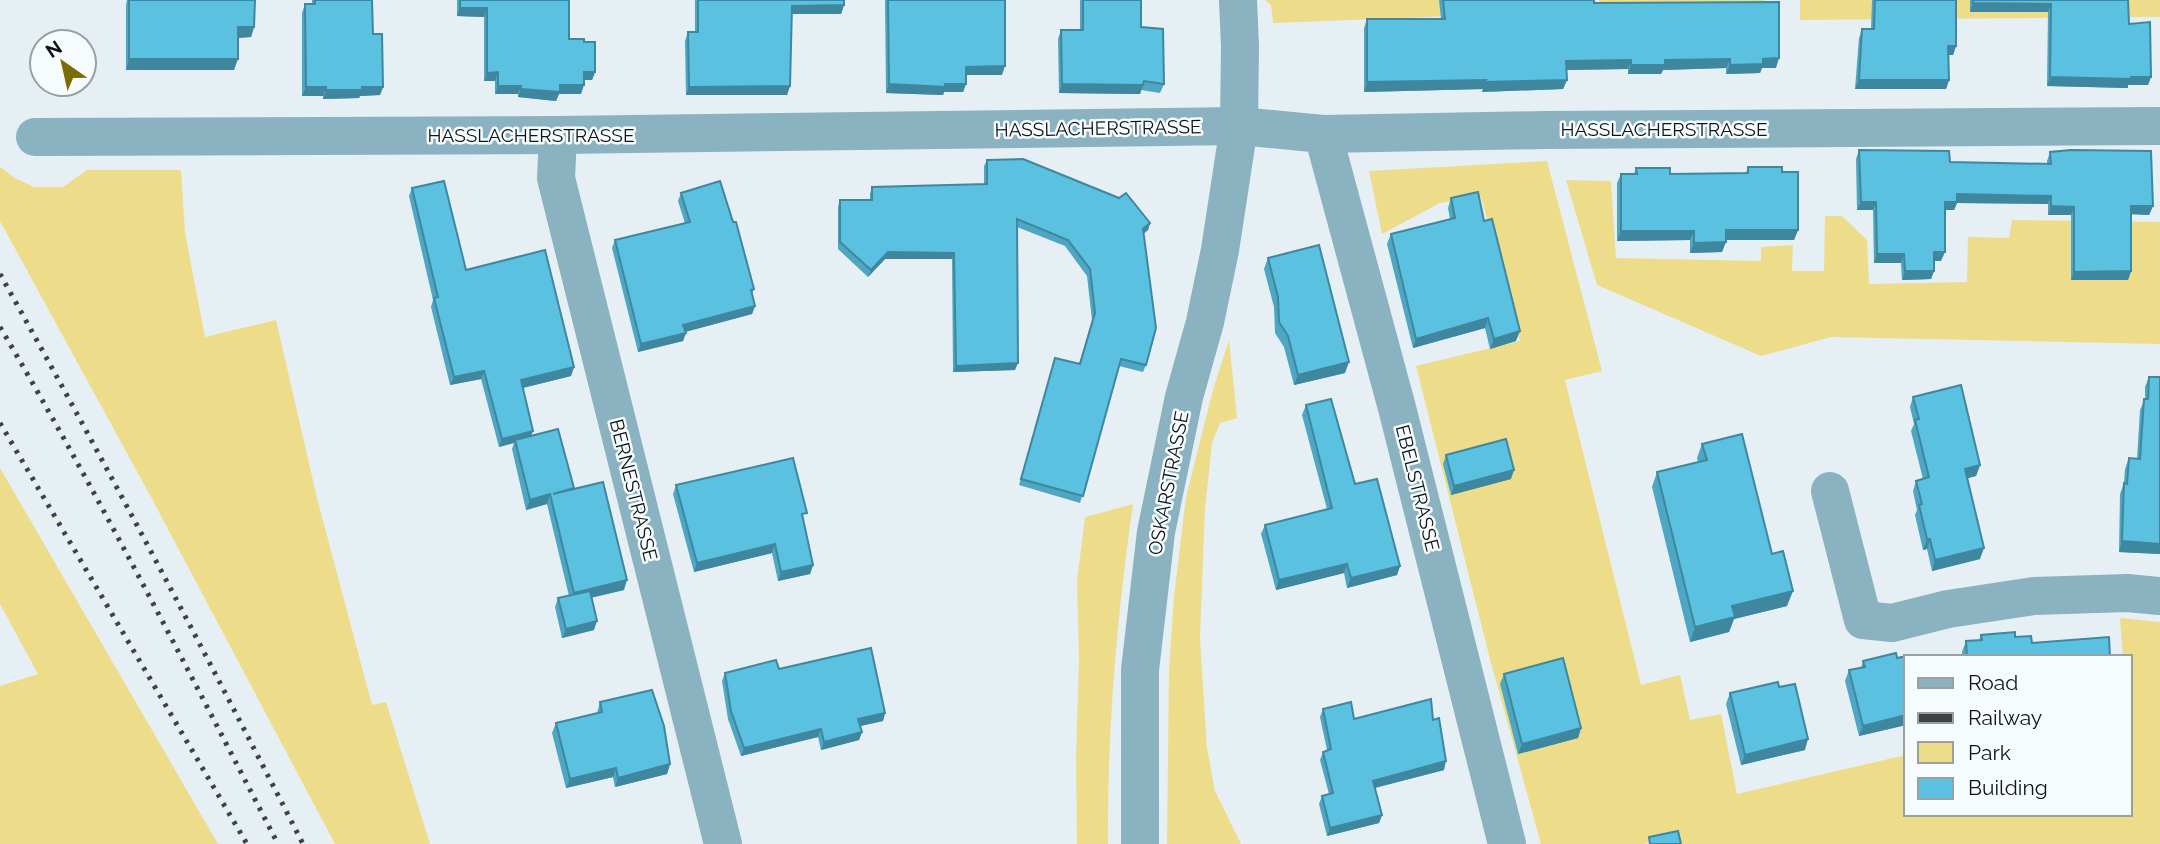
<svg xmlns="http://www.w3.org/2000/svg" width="2160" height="844" viewBox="0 0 2160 844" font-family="Raleway,sans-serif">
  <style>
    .green { fill: #eddd8a }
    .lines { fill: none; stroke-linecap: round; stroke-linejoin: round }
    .minor { stroke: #8ab2c0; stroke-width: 38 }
    .rail { stroke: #3e4244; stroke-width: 5; stroke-dasharray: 3.5 7; stroke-linecap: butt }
    .wall { fill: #4da6c2 }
    .shaded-wall { fill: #3f879e }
    .building { fill: #5ac1e1; stroke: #3f879e; stroke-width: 2 }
    .labels { text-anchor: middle; stroke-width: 5; stroke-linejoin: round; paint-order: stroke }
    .street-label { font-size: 19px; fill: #111415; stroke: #f6fcfe }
  </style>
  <rect width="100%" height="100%" fill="#e6eff3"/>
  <g class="green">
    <path d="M1265 0H1557L1556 12 1273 23 1271 5Z"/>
    <path d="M1599 0H1765V6L1599 8Z"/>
    <path d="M1800 0H2160V17L1800 20Z"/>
    <path d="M1547 161 1602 371 1565 380 1641 685 1680 675 1690 720 1721 714 1737 794 1906 755V814H2130V657H2123L2120 618 2160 622V844H1679L1677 835 1644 844H1541L1490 659 1416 366 1520 341 1481 197 1440 203 1382 234 1369 171Z"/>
    <path d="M0 167 15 178 34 187H63L87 170H181L185 233 205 337 276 320 317 498 372 705 386 702 430 844H335L151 497 0 221Z"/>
    <path d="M1566 180 1611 181 1616 258 1761 261V247L1793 245 1792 271H1824L1825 216H1842L1867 240 1869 284 1967 282 1968 237 2009 238 2012 220 2160 222V344L1831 337 1761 356 1597 285Z"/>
    <path d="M1229 340 1237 418 1220 423 1212 443 1205 509 1200 639 1207 748 1215 791 1241 844H1167L1169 670 1174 597 1186 497 1213 390Z"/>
    <path d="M0 468 218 844H0V686L38 674 0 604Z"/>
    <path d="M1133 504C1117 617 1107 730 1108 844H1077L1076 757 1079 659 1077 581 1085 517Z"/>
  </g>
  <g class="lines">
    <g class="minor">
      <path d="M1323 134 1397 408 1507 844"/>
      <path d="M558 135 556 178 723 844"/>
      <path d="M35 137 558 135 1239 126 1323 134 1545 130 2160 126"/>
      <path d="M1830 491 1863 620 1892 623 1948 609 2034 596 2127 593 2160 596"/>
      <path d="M1140 844V670L1156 532 1184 397 1205 322 1220 250 1239 126 1240 46 1238 0"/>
    </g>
    <g class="rail">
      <path d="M0 274C105 462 205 652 303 844"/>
      <path d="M0 327C99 495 188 670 278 844"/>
      <path d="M0 423 247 844"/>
    </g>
  </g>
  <g class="wall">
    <path d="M127 0H255L254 27 251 37 238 38 234 70H126V5Z"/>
    <path d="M312 0H372L373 34 383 87 380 95 360 96 359 98 323 99V96H302V13L305 4H312Z"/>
    <path d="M457 0H569V39L584 42 595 72 592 80H584L581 94H559L556 101 518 97V94H495V81H484V17L457 16Z"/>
    <path d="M695 0H844V5L841 14H791L790 86 787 95H686L685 41 688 32H695Z"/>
    <path d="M885 0H1018H1005L1002 75H966V84L963 92H944L943 95 886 93Z"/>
    <path d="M1080 0H1141V27L1164 84 1160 93 1141 90 1140 94 1059 93 1058 39 1061 30H1080Z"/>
    <path d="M1439 0H1594V3L1776 68H1762L1760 73 1726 74V68L1663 70 1661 74H1628V69L1566 70 1567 80 1563 89 1482 92 1483 89 1364 92V28L1367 19H1441Z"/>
    <path d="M1872 0H1956V46L1953 55H1948L1949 80 1946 89H1855L1859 38 1862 29H1871Z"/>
    <path d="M1970 0H2128L2129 24 2151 77 2148 85H2128V88L2047 86 2048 12H1970Z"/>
    <path d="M1859 150 1950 162 2047 164V161L2050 152 2153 206 2149 215 2131 214V271L2128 280H2071V215H2048V204L1957 203 1954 210H1945L1941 261H1934V271L1931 279 1902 280 1901 263H1874L1873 210H1857L1856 159Z"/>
    <path d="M987 160 1150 223 1148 230 1144 233 1146 365 1143 372 1119 366 1080 503 1019 485 1055 358 1079 364 1092 320 1087 276 1065 246 1017 227 1015 370 953 372 952 259H885L868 277 838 249V207L840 200H870V194L872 187 984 184V166Z"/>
    <path d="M1748 167 1782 172 1798 230 1794 240H1726L1722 252 1690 253V240L1617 241V183L1621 174H1634L1636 168 1670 174 1746 173Z"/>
    <path d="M412 188 466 270 574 367 571 376 523 388 531 436 574 488 624 590 591 598 594 630 562 638 555 607 558 598 569 596 547 504 526 510 512 449 514 443 499 447 481 379 450 385 431 307 433 300 409 196Z"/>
    <path d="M681 193 754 289 752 294 755 306 752 314 685 332 683 341 638 352 612 248 615 240 685 223 678 201Z"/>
    <path d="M1451 198 1484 221 1516 341 1490 349 1485 328 1413 348 1387 244 1391 234 1450 219 1448 208Z"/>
    <path d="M1268 258 1345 373 1294 385 1284 347 1275 333 1274 307 1264 269Z"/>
    <path d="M2149 377H2160V554L2119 552 2120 494 2124 483 2125 469 2129 458 2137 459 2140 410 2145 399V387Z"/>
    <path d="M1913 397 1980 465 1976 476 1967 478 1980 559 1932 571 1927 549 1923 550 1915 515 1917 510 1913 491 1916 481 1923 479 1911 431 1914 424 1910 407Z"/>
    <path d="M1306 405 1355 484 1400 566 1397 575 1347 588 1344 573 1276 590 1261 534 1265 525 1327 509 1302 415Z"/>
    <path d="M1702 444 1772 554 1787 606 1734 619 1729 632 1690 642 1652 487 1657 472 1698 462 1697 458Z"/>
    <path d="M1446 455 1511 479 1451 495 1443 464Z"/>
    <path d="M676 485 803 522 813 565 810 574 778 581 772 553 694 572 673 494Z"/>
    <path d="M1981 635 2015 637 2032 643 2110 657H1962V652L1966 641 1979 640Z"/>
    <path d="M1906 657V725L1859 736 1845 681 1849 670 1861 668 1863 661Z"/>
    <path d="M779 669 885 713 883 721 860 726 862 732 859 740 821 750 818 737 741 756 728 719 722 681 725 673Z"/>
    <path d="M1504 674 1581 728 1578 738 1518 754 1500 684Z"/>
    <path d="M1730 693 1805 750 1741 765 1726 704Z"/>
    <path d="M600 702 670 764 667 774 615 787 613 777 566 788 552 733 556 723 597 713Z"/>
    <path d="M1323 709 1354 719 1433 720 1444 770 1375 788 1382 815 1379 823 1327 836 1319 804 1322 796 1329 794 1320 760 1323 752 1327 750 1320 717Z"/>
  </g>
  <g class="shaded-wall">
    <path d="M1973 3 2051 4 2048 12H1970Z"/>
    <path d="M844 5 841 14H789L792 6Z"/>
    <path d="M460 8H487L484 17 457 16Z"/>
    <path d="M238 27H254L251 37 234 38Z"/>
    <path d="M1948 46H1956L1953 55H1945Z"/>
    <path d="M1779 58 1776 68H1762L1760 73 1726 74 1730 65 1763 59Z"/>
    <path d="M129 59H238L234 70H126Z"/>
    <path d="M1730 59 1726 68 1663 70 1661 74H1628L1631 65 1665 60Z"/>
    <path d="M1631 60 1628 69 1563 70 1566 61Z"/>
    <path d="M1005 66 1002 75H963L966 67Z"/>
    <path d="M498 72 495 81H484L487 73Z"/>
    <path d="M584 72H595L592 80H581Z"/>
    <path d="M2050 77H2151L2148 85H2128V88L2047 86Z"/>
    <path d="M1486 80 1483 89 1364 92 1367 82Z"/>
    <path d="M1567 80 1563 89 1482 92 1485 82Z"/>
    <path d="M1859 80H1949L1946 89H1855Z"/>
    <path d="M889 84H966L963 92H944L943 95 886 93Z"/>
    <path d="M1062 84 1143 85 1140 94 1059 93Z"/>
    <path d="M560 85H584L581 94H559L556 101 518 97 521 89Z"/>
    <path d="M498 86H521L518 94H495Z"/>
    <path d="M790 86 787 95H686L689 87Z"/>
    <path d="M306 87H326L323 96H302Z"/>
    <path d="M362 87H383L380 95 360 96 359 98 323 99 326 90Z"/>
    <path d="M1957 194 2051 196 2048 204 1957 203 1954 210H1942L1945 202Z"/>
    <path d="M1861 202H1876L1873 210H1857Z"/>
    <path d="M2051 206 2074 207 2071 215H2048Z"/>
    <path d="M2131 206H2153L2149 215 2128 214Z"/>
    <path d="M1150 223 1148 230 1141 236 1143 229Z"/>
    <path d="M1726 230H1798L1794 240H1722Z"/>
    <path d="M1621 231H1694L1690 240 1617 241Z"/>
    <path d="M1726 242 1722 252 1690 253 1694 243Z"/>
    <path d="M888 252 954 253 952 259H885L868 277 871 270Z"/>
    <path d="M1934 252H1945L1941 261H1930Z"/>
    <path d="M1877 254H1904L1901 263H1874Z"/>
    <path d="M1905 271H1934L1931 279 1902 280Z"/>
    <path d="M2131 271 2128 280H2071L2074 272Z"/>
    <path d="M755 306 752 314 681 333 683 325Z"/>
    <path d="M1488 318 1485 328 1413 348 1416 339Z"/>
    <path d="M1520 331 1516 341 1490 349 1494 339Z"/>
    <path d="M686 333 683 341 638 352 641 344Z"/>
    <path d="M1349 362 1345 373 1294 385 1298 375Z"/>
    <path d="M1018 363 1015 370 953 372 956 366Z"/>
    <path d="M574 367 571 376 518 389 521 380Z"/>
    <path d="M484 371 481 379 450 385 454 377Z"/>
    <path d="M533 431 530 439 515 440 514 443 499 447 502 439Z"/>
    <path d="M1980 465 1976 476 1961 480 1965 469Z"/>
    <path d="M1514 470 1511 479 1451 495 1454 486Z"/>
    <path d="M550 494 547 504 526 510 530 500Z"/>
    <path d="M1927 539H1930L1927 549 1923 550Z"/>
    <path d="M2122 541 2160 544V554L2119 552Z"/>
    <path d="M775 544 772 553 694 572 697 563Z"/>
    <path d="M1984 548 1980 559 1932 571 1935 560Z"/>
    <path d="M1347 564 1344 573 1276 590 1279 580Z"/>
    <path d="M813 565 810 574 778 581 781 572Z"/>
    <path d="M1400 566 1397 575 1347 588 1351 578Z"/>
    <path d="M627 580 624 590 571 602 574 593Z"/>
    <path d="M1793 591 1787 606 1734 619 1729 632 1690 642 1695 627 1732 606Z"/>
    <path d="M597 621 594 630 562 638 566 629Z"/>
    <path d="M885 713 883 721 856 727 858 719Z"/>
    <path d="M1906 715V725L1859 736 1863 726Z"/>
    <path d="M1581 728 1578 738 1518 754 1522 744Z"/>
    <path d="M821 729 818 737 741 756 744 748Z"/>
    <path d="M862 732 859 740 821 750 824 742Z"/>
    <path d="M1808 739 1805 750 1741 765 1745 755Z"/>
    <path d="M1446 761 1444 770 1370 789 1373 781Z"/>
    <path d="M670 764 667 774 615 787 618 778Z"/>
    <path d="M616 768 613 777 566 788 570 779Z"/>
    <path d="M1382 815 1379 823 1327 836 1330 828Z"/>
  </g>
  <g class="building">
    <path d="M129 0H255L254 27H238V59H129Z"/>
    <path d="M315 0H372L373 34H382L383 87H362V90H326V87H306L305 4H315Z"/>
    <path d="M460 0H569V39H584V42H595V72H584V85H560V92L521 89V86H498V72L487 73V8H460Z"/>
    <path d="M698 0H844V5L792 6 790 86 689 87 688 32H698Z"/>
    <path d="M888 0H1005V66L966 67V84H945L946 87 889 84Z"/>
    <path d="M1083 0H1141V27L1163 29 1164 84 1144 81 1143 85 1062 84 1061 30H1083Z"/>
    <path d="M1443 0H1594V3L1779 2V58L1763 59V64L1730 65V59L1665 60V65H1631V60L1566 61 1567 80 1485 82 1486 80 1367 82V19H1445Z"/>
    <path d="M1875 0H1956V46H1948L1949 80H1859L1862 29H1874Z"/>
    <path d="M1973 0H2128L2129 24 2150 22 2151 77H2131V79L2050 77 2051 4 1973 3Z"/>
    <path d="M1859 150 1949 151 1950 162 2051 164 2050 152 2071 150 2151 151 2153 206H2131V271L2074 272V207L2051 206V196L1957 194V202H1945V252H1934V271H1905L1904 254H1877L1876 202H1861Z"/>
    <path d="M1023 159 1119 198 1126 193 1150 223 1143 229 1156 328 1146 365 1121 359 1083 496 1021 479 1055 358 1080 364 1095 313 1090 269 1068 240 1017 219 1018 363 956 366 954 253 888 252 871 270 840 242V200H872V187L987 184V160Z"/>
    <path d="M1748 167H1782V172H1798V230H1726V242L1694 243V231H1621V174H1637L1636 168H1670V174L1748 173Z"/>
    <path d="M444 181 466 270 545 250 574 367 521 380 533 431 502 439 484 371 454 377 434 298 438 297 412 188Z"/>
    <path d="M720 181 733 222H736L754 289 751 290 755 306 683 325 686 333 641 344 615 240 690 222 681 193Z"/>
    <path d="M1478 192 1484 221 1492 219 1520 331 1494 339 1488 318 1416 339 1391 234 1455 218 1451 198Z"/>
    <path d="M1319 245 1349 362 1298 375 1288 336 1279 322 1278 297 1268 258Z"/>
    <path d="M2149 377H2160V544L2122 541 2124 483 2127 484 2129 458 2140 459 2144 399H2148Z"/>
    <path d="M1961 385 1980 465 1965 469 1984 548 1935 560 1930 539H1927L1919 505 1922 504 1916 481 1929 477 1915 420 1919 419 1913 397Z"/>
    <path d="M1331 399 1355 484 1377 479 1400 566 1351 578 1347 564 1279 580 1265 525 1332 508 1306 405Z"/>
    <path d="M558 429 574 488 553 494 603 482 627 580 574 593 550 494 530 500 515 440Z"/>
    <path d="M1742 434 1772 554 1783 551 1793 591 1732 606 1735 617 1695 627 1657 472 1707 460 1702 444Z"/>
    <path d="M1506 439 1514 470 1454 486 1446 455Z"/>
    <path d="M793 458 807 513 802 514 813 565 781 572 775 544 697 563 676 485Z"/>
    <path d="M590 591 597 621 566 629 558 598Z"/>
    <path d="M2015 632V637L2031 636 2032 643 2109 637 2110 657H1967L1966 641 1982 640 1981 635Z"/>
    <path d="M871 648 885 713 858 719 862 732 824 742 821 729 744 748 731 711 725 673 776 660 779 669Z"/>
    <path d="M1896 653 1897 658 1912 655 1913 657H1906V715L1863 726 1849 670 1865 667 1863 661Z"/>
    <path d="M1563 658 1581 728 1522 744 1504 674Z"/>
    <path d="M1778 682 1779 687 1795 684 1808 739 1745 755 1730 693Z"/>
    <path d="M652 690 664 726 670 764 618 778 616 768 570 779 556 723 602 712 600 702Z"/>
    <path d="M1431 699 1433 720 1439 718 1446 761 1373 781 1382 815 1330 828 1322 796 1333 793 1323 752 1331 749 1323 709 1351 702 1354 719Z"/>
    <path d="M1678 831 1681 844H1650L1649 837Z"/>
  </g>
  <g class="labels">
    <g class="street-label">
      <text transform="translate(1098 128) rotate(-1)" y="7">HASSLACHERSTRASSE</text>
      <text x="1664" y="136">HASSLACHERSTRASSE</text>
      <text x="531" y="142">HASSLACHERSTRASSE</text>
      <text transform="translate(1168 483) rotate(-79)" y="7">OSKARSTRASSE</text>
      <text transform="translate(1418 488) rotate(76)" y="7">EBELSTRASSE</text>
      <text transform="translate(634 490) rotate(76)" y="7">BERNESTRASSE</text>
    </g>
  </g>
  <rect x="1904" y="655" width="228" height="161" fill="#f6fcfe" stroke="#9a9fa1" stroke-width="2"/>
  <rect x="1918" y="678" width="35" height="10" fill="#8ab2c0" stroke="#9a9fa1" stroke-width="2"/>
  <text x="1968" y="690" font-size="21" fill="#111415">Road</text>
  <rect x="1918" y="713" width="35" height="10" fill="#3e4244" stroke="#9a9fa1" stroke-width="2"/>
  <text x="1968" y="725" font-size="21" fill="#111415">Railway</text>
  <rect x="1918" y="742" width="35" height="21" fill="#eddd8a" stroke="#9a9fa1" stroke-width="2"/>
  <text x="1968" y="760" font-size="21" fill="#111415">Park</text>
  <rect x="1918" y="778" width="35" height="21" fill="#5ac1e1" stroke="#9a9fa1" stroke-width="2"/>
  <text x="1968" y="795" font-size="21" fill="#111415">Building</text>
  <g transform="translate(63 63) rotate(326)"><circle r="33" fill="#f6fcfe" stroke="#9a9fa1" stroke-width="2"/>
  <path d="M0-5L12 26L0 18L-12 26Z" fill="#7c6c06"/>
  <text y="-10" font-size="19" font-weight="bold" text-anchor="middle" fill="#111415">N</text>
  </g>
</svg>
